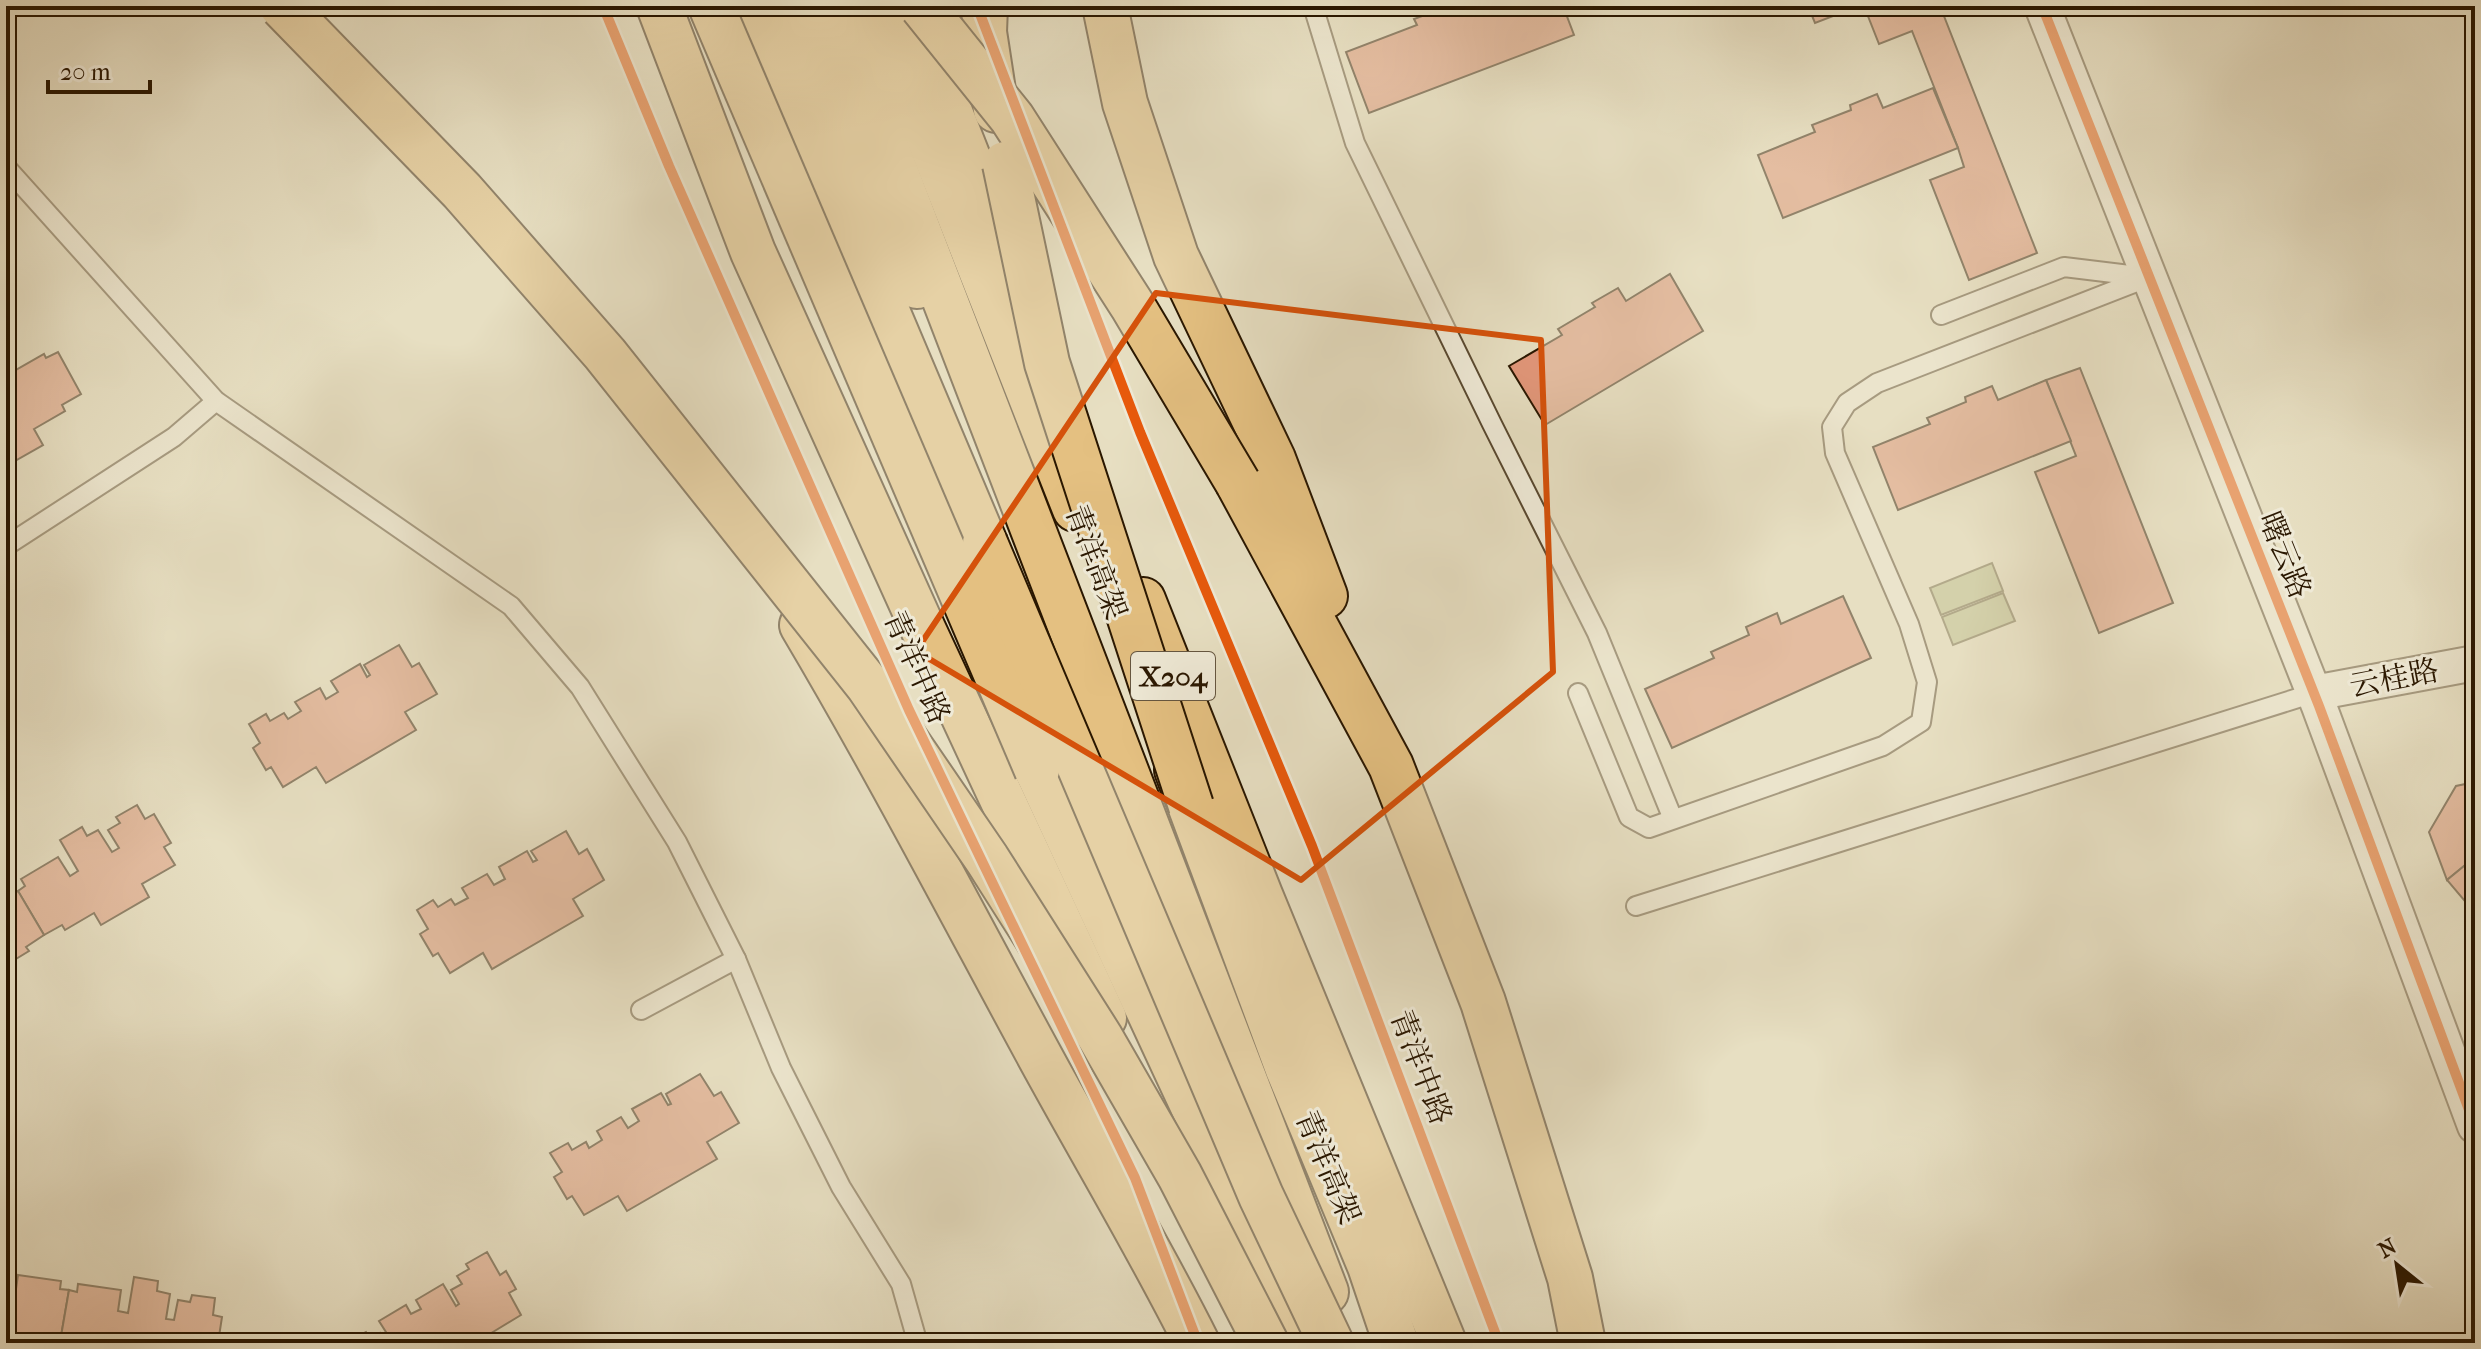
<svg xmlns="http://www.w3.org/2000/svg" width="2481" height="1349" viewBox="0 0 2481 1349" font-family="'IM FELL French Canon','Noto Serif SC',serif">
  <style>
    .green { fill: #bdc08e; stroke: #746c47; stroke-width: 2 }
    .building { fill: #e19679; stroke: #2a1700; stroke-width: 2 }
    .lines { fill: none; stroke-linecap: round; stroke-linejoin: round }
    .lane-casing { stroke: #594930; stroke-width: 22 }
    .street-casing { stroke: #594930; stroke-width: 38 }
    .primary-casing { stroke: #2a1700; stroke-width: 48 }
    .highway-casing { stroke: #2a1700; stroke-width: 48 }
    .lane { stroke: #efead7; stroke-width: 18 }
    .street { stroke: #efead7; stroke-width: 34 }
    .primary { stroke: #e4c081; stroke-width: 44 }
    .highway { stroke: #e4c081; stroke-width: 44 }
    .highway-bridge-casing { stroke: #2a1700; stroke-width: 48; stroke-linecap: butt }
    .highway-bridge { stroke: #e4c081; stroke-width: 44 }
    .cycleway-casing { stroke: #efead7; stroke-width: 15 }
    .cycleway { stroke: #e8590c; stroke-width: 10 }
    .marked { fill: none; stroke: #d5520b; stroke-width: 6; stroke-linejoin: round }
    .labels { text-anchor: middle; stroke-width: 6; stroke-linejoin: round; paint-order: stroke }
    .shield { fill: #efead7; stroke: #655640; stroke-width: 2 }
    .shield-label { font-size: 28px; font-weight: bold; fill: #2a1700 }
    .street-label { font-size: 30px; fill: #2a1700; stroke: #efead7 }
  </style>
  <rect width="100%" height="100%" fill="#e7dfc2"/>
  <filter id="stains"><feTurbulence type="fractalNoise" baseFrequency=".0025" numOctaves="4"/><feColorMatrix values="0 0 0 0 .2 0 0 0 0 .09 0 0 0 0 .02 0 0 0 .5 -.17"/></filter>
  <radialGradient id="worn" r=".72"><stop offset=".6" stop-color="#630" stop-opacity="0"/><stop offset="1" stop-color="#630" stop-opacity=".3"/></radialGradient>
  <g class="green">
    <path d="M1992 563 2003 591 1941 615 1930 588Z"/>
    <path d="M2003 593 2015 621 1953 645 1942 617Z"/>
  </g>
  <g class="building">
    <path d="M1449 6H1563L1574 35 1369 113 1346 52 1417 25 1414 19Z"/>
    <path d="M1808 6H1859L1815 23Z"/>
    <path d="M1864 6H1940L2037 253 1969 280 1930 180 1964 167 1958 148 1912 31 1879 44Z"/>
    <path d="M1933 88 1958 148 1783 218 1758 155 1815 132 1812 125 1851 110 1850 105 1877 94 1883 108Z"/>
    <path d="M1670 274 1703 331 1545 425 1509 366 1562 335 1558 329 1595 307 1592 303 1618 288 1626 301Z"/>
    <path d="M58 352 81 394 62 405 65 411 34 429 43 445 6 466V382L11 378 9 374 44 354 46 358Z"/>
    <path d="M2080 368 2173 603 2099 633 2035 472 2076 456 2046 380Z"/>
    <path d="M2046 380 2071 441 1898 510 1873 447 1930 424 1927 418 1966 402 1965 397 1992 386 1998 400Z"/>
    <path d="M1843 596 1871 658 1672 748 1645 689 1714 658 1711 652 1749 635 1746 627 1777 613 1781 624Z"/>
    <path d="M399 645 412 667 419 663 437 694 405 712 416 730 326 783 316 767 283 787 271 767 266 770 253 748 260 743 249 724 266 714 270 721 284 713 288 719 301 711 295 702 320 688 326 699 338 692 331 681 360 664 367 677 370 675 364 665Z"/>
    <path d="M2475 782V857L2447 880 2429 832 2456 786Z"/>
    <path d="M137 805 145 819 154 814 171 843 164 847 175 865 142 884 149 897 101 925 94 913 65 930 62 925 44 935 18 891 25 886 21 879 58 857 70 876 78 871 60 840 82 827 87 836 98 830 112 852 119 848 108 830 120 823 116 817Z"/>
    <path d="M566 831 579 854 587 849 604 880 573 899 583 916 492 969 483 953 450 973 438 953 433 956 420 934 428 929 417 910 433 900 438 907 451 899 455 905 468 898 462 888 487 874 494 885 505 879 499 867 527 851 533 862 537 860 531 851Z"/>
    <path d="M2475 857V913L2447 880Z"/>
    <path d="M6 888 10 895 18 891 44 935 26 947 29 951 6 965Z"/>
    <path d="M700 1074 714 1096 721 1092 739 1123 707 1142 717 1159 627 1211 618 1196 584 1215 572 1196 567 1199 554 1177 562 1172 550 1153 568 1143 572 1150 586 1142 589 1148 602 1140 597 1131 621 1117 628 1128 639 1121 632 1109 661 1093 668 1105 671 1104 666 1094Z"/>
    <path d="M487 1252 500 1275 506 1271 516 1289 509 1293 521 1315 488 1335 493 1343H386L391 1340 379 1321 406 1305 411 1314 421 1309 416 1300 443 1284 456 1306 459 1304 451 1290 462 1284 457 1276 469 1269 466 1264Z"/>
    <path d="M6 1258 10 1259 6 1288Z"/>
    <path d="M18 1275 61 1281 60 1289 69 1290 60 1342 40 1339 39 1343H29L6 1339V1295L15 1296Z"/>
    <path d="M134 1277 158 1281 157 1291 170 1294 166 1319 174 1320 178 1300 190 1302 192 1295 215 1298 213 1315 222 1317 218 1343 60 1342 69 1290 77 1292 78 1284 121 1290 118 1311 128 1313Z"/>
    <path d="M366 1332 371 1339 380 1333 386 1343H338L349 1336 351 1340Z"/>
  </g>
  <g class="lines">
    <g class="lane-casing">
      <g id="lane">
        <path d="M1313 6 1355 143 1492 424 1597 633 1673 819"/>
        <path d="M6 167 216 401 511 606 580 687 677 842 736 959 781 1068 841 1187 901 1284 916 1337 914 1343"/>
        <path d="M1941 315 2064 267 2146 277"/>
        <path d="M6 546 174 437 216 401"/>
        <path d="M1578 693 1629 817 1649 828 1883 746 1921 722 1927 682 1909 624 1835 453 1832 427 1847 403 1877 383 2149 277"/>
        <path d="M1636 906 2314 693"/>
        <path d="M641 1010 736 959"/>
      </g>
    </g>
    <g class="street-casing">
      <g id="street">
        <path d="M2042 6 2319 706 2475 1126"/>
        <path d="M2314 693 2475 663"/>
      </g>
    </g>
    <g class="primary-casing">
      <g id="primary">
        <path d="M659 6 753 252 924 631 1104 1018"/>
        <path d="M805 6 917 286"/>
        <path d="M908 6 1019 287"/>
        <path d="M1143 600 1260 895 1444 1343"/>
        <path d="M1252 1219 1262 1255 1301 1343"/>
      </g>
    </g>
    <g class="highway-casing">
      <g id="highway">
        <path d="M758 6 985 543"/>
        <path d="M832 6 1326 1292"/>
        <path d="M877 6 1075 509"/>
        <path d="M985 6 984 32 996 110"/>
        <path d="M1105 6 1125 103 1176 256 1273 459 1325 596"/>
        <path d="M1238 483 1391 766 1483 1002 1570 1278 1583 1343"/>
        <path d="M802 625C888 770 965 919 1045 1066 1096 1159 1150 1249 1197 1343"/>
        <path d="M1037 770 1262 1255"/>
        <path d="M1177 770 1288 1069 1370 1266 1396 1343"/>
      </g>
    </g>
    <use href="#lane" class="lane"/>
    <use href="#street" class="street"/>
    <use href="#primary" class="primary"/>
    <use href="#highway" class="highway"/>
    <g class="highway-bridge-casing">
      <g id="highway-bridge">
        <path d="M282 6 462 191 605 354 868 685 987 859 1100 1037 1180 1176 1266 1343"/>
        <path d="M711 6 1037 770"/>
        <path d="M922 6 1012 118 1132 305 1238 483"/>
        <path d="M1005 164 1047 363 1191 806"/>
        <path d="M985 543 1261 1196 1331 1343"/>
      </g>
    </g>
    <use href="#highway-bridge" class="highway-bridge"/>
    <g class="cycleway-casing">
      <g id="cycleway">
        <path d="M603 6 669 166 909 710 1135 1178 1198 1343"/>
        <path d="M977 6 1140 432 1312 846 1499 1343"/>
        <path d="M2042 6 2319 706 2475 1126"/>
      </g>
    </g>
    <use href="#cycleway" class="cycleway"/>
  </g>
  <path d="M0 0H2481V1349H0ZM1156 293 1541 340 1553 672 1301 880 916 651Z" fill="#e7dfc2" fill-opacity=".55" fill-rule="evenodd"/>
  <path class="marked" d="M1156 293 1541 340 1553 672 1301 880 916 651Z"/>
  <g class="labels">
    <rect class="shield" x="1131" y="652" width="84" height="48" rx="6"/>
    <g class="shield-label">
      <text x="1173" y="686">X204</text>
    </g>
    <g class="street-label">
      <text transform="translate(2285 555) rotate(68)" y="10">曙云路</text>
      <text transform="translate(1096 562) rotate(69)" y="10">青洋高架</text>
      <text transform="translate(917 667) rotate(66)" y="10">青洋中路</text>
      <text transform="translate(2394 678) rotate(-11)" y="10">云桂路</text>
      <text transform="translate(1421 1067) rotate(69)" y="10">青洋中路</text>
      <text transform="translate(1328 1167) rotate(67)" y="10">青洋高架</text>
    </g>
  </g>
  <rect width="2481" height="1349" fill="none" stroke="#e7dfc2" stroke-width="32"/>
  <rect x="8" y="8" width="2465" height="1333" fill="none" stroke="#2a1700" stroke-width="4"/>
  <rect x="16" y="16" width="2449" height="1317" fill="none" stroke="#2a1700" stroke-width="2"/>
  <g transform="translate(2397 1265) rotate(330)" stroke="#efead7" stroke-width="6" paint-order="stroke">
  <path d="M0-6L14 30L0 20L-14 30Z" fill="#2a1700"/>
  <text y="-12" font-size="22" font-weight="bold" text-anchor="middle" fill="#2a1700">N</text>
  </g>
  <path d="M48 80v12h102v-12" fill="none" stroke="#2a1700" stroke-width="4"/>
  <text x="60" y="80" font-size="24" fill="#2a1700" stroke="#efead7" stroke-width="6" paint-order="stroke">20 m</text>
  <rect width="100%" height="100%" filter="url(#stains)"/>
  <rect width="100%" height="100%" fill="url(#worn)"/>
</svg>
